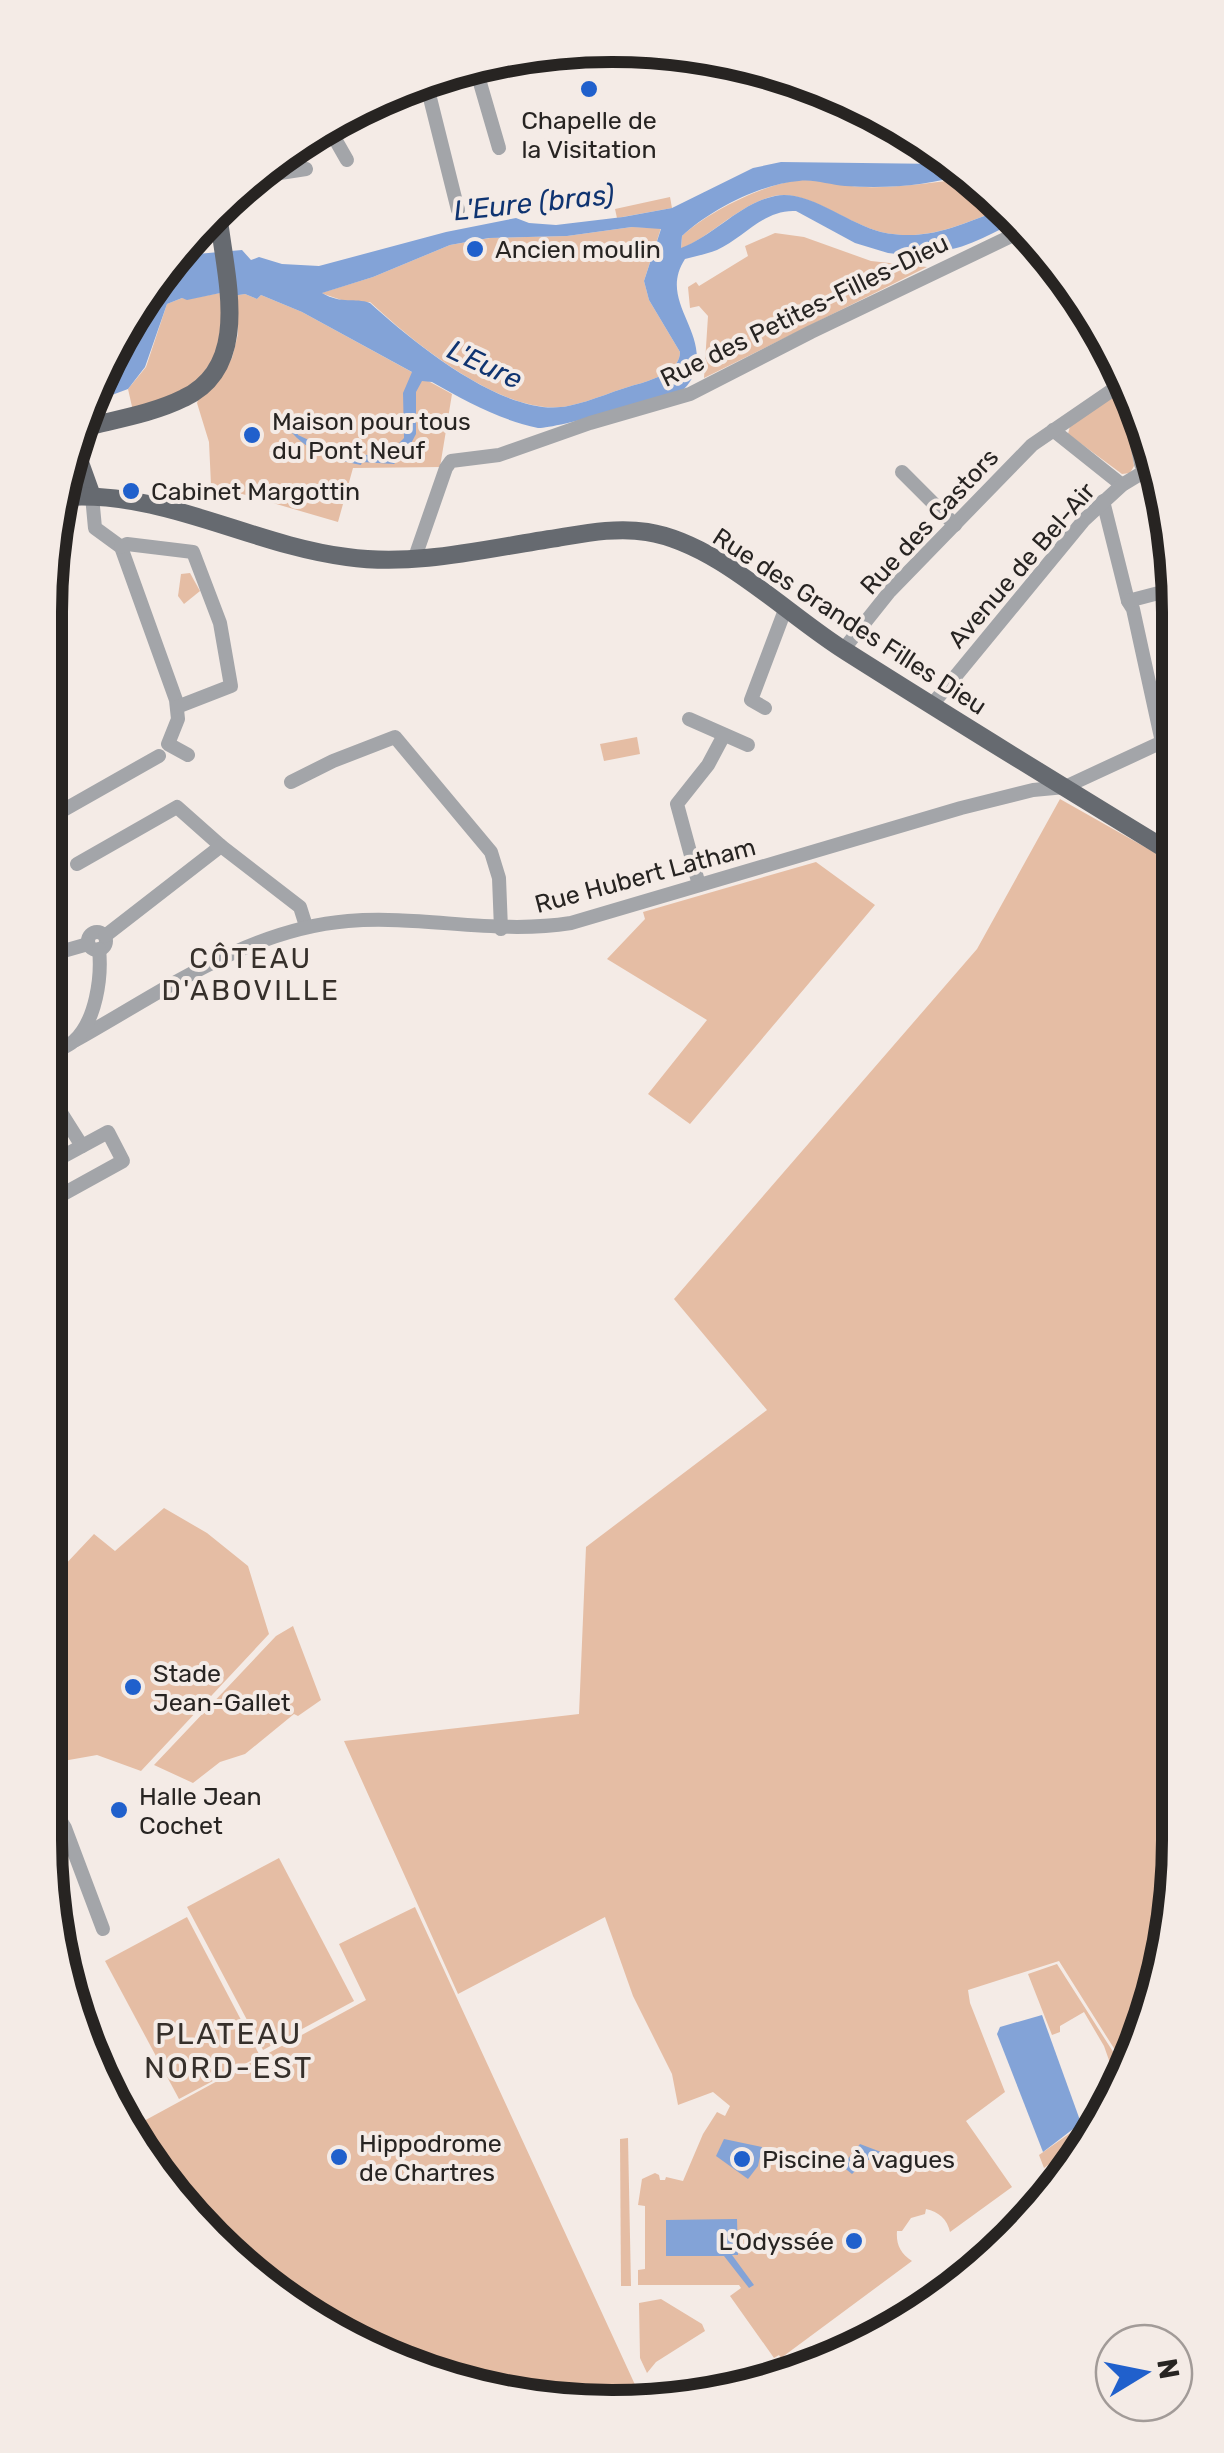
<svg xmlns="http://www.w3.org/2000/svg" width="1224" height="2453" viewBox="0 0 1224 2453" font-family="Rubik,sans-serif">
  <style>
    .green { fill: #e5bda4 }
    .water { fill: #83a3d7; fill-rule: evenodd }
    .lines { fill: none; stroke-linecap: round; stroke-linejoin: round }
    .minor { stroke: #a3a5a9; stroke-width: 14 }
    .major { stroke: #666a70; stroke-width: 18 }
    .poi-dot { fill: #2060cc; stroke: #f4ebe6; stroke-width: 4 }
    .labels { text-anchor: middle; stroke-width: 8; stroke-linejoin: round; paint-order: stroke }
    .poi-label { font-size: 25px; fill: #272422; stroke: #f4ebe6; text-anchor: start }
    .street-label { font-size: 25px; fill: #272422; stroke: #f4ebe6 }
    .water-label { font-size: 28px; font-style: italic; fill: #0f3471; stroke: #f4ebe6 }
    .neighbourhood-label { font-size: 28px; letter-spacing: 2.5px; fill: #36302b; stroke: #f4ebe6 }
    .quarter-label { font-size: 30px; letter-spacing: 2.5px; fill: #36302b; stroke: #f4ebe6 }
    .rim { fill: none; stroke: #272422; stroke-width: 12 }
  </style>
  <rect width="100%" height="100%" fill="#f4ebe6"/>
  <g class="green">
    <path d="M971 177 985 185 1007 208C963 222 930 243 881 232 848 224 806 189 774 196 740 204 713 235 681 249L682 236C708 212 763 184 800 180 820 179 842 186 862 187 898 188 935 183 971 177Z"/>
    <path d="M670 197 672 208 617 218 615 209Z"/>
    <path d="M632 227 661 228 644 281 649 300 680 352C680 370 657 378 642 383 617 389 593 401 568 406 506 419 413 342 370 302L353 304 321 293 373 277 450 245 490 238 567 236Z"/>
    <path d="M775 233 804 237 871 261 927 267 704 378 708 316 699 306 690 308 688 287 696 282 699 286 748 256 745 246Z"/>
    <path d="M220 293 224 333 221 347 194 387 133 411 128 389 146 367 167 304 182 298 188 299Z"/>
    <path d="M245 294 257 299 261 295 302 312 452 394 440 467 353 468 338 522 211 485 209 442 197 403 200 395 219 379 232 358 238 334 237 295Z"/>
    <path d="M131 325C123 347 121 368 99 379L103 362Z"/>
    <path d="M1114 395 1121 396 1125 403 1134 466 1130 473 1122 474 1068 434 1070 426Z"/>
    <path d="M190 573 200 591 184 604 178 596 181 574Z"/>
    <path d="M637 737 640 754 604 761 600 744Z"/>
    <path d="M1060 799 1175 864 1178 1877 1127 2069 1059 1961 968 1990 970 2003 1005 2092 966 2121 1012 2187 950 2232C947 2219 939 2212 926 2209L925 2214 911 2218 902 2231H897C896 2244 900 2253 912 2261L781 2358 779 2355 774 2358 730 2296 741 2288 739 2285H638V2270L645 2269V2206L638 2205 642 2179 655 2173 659 2175 660 2180H665L666 2177 683 2181 703 2134 717 2112 725 2116 730 2106 713 2092 678 2105 672 2074 633 1996 605 1917 458 1994 344 1741 579 1714 586 1547 767 1410 674 1299 977 949Z"/>
    <path d="M816 862 875 905 690 1124 648 1094 707 1020 607 959 645 919 643 912Z"/>
    <path d="M164 1508 207 1533 248 1566 269 1634 141 1771 97 1755 63 1761 45 1739V1586L94 1534 115 1551Z"/>
    <path d="M293 1626 321 1700 298 1716 294 1714 245 1754 220 1762 193 1783 154 1765 276 1636Z"/>
    <path d="M279 1858 354 2001 263 2050 187 1907Z"/>
    <path d="M415 1907 643 2402 501 2397 297 2313 163 2187 131 2128 366 2000 339 1944Z"/>
    <path d="M187 1917 260 2056 179 2099 105 1961Z"/>
    <path d="M1057 1964 1126 2072 1124 2080H1116L1104 2046 1084 2012 1060 2026V2032L1052 2035 1028 1974Z"/>
    <path d="M1083 2124 1087 2136 1044 2168 1039 2155Z"/>
    <path d="M628 2138 631 2286H621L620 2139Z"/>
    <path d="M661 2299 702 2324 705 2331 656 2362 647 2373 640 2358 639 2303Z"/>
  </g>
  <g class="water">
    <path d="M947 160 968 173C929 186 886 189 845 186 830 185 814 179 799 181 760 184 710 210 682 236L681 248C714 236 740 203 775 196 808 189 848 224 881 232 931 243 963 222 1007 208L1018 221C991 233 961 253 931 251L923 257 888 253 855 243 796 211C764 209 744 238 717 250 707 254 696 256 685 259 659 299 704 327 696 368 695 376 686 389 679 393 668 399 547 430 538 428 500 420 465 401 432 382L422 381 416 392V434L407 451 394 464 362 462 361 465C328 458 298 449 282 418L293 415 298 435C330 450 377 470 404 438L403 393 412 372 302 312 261 295 257 299 245 294 232 296 230 291 187 300 182 298 167 304 145 367 128 389 93 402 98 381 122 366 140 313 178 264 198 259 197 254 242 250 251 260 259 257 282 264 319 266 446 232 516 218 529 223 556 225 623 217 672 208 753 168 781 162 942 164ZM632 227 661 229 644 281 649 300 680 352C680 370 657 378 642 383 617 389 593 401 568 406 506 419 413 342 370 303 354 297 343 305 322 293L373 277 450 245 489 238 567 236Z"/>
    <path d="M1042 2015 1081 2123 1043 2152 997 2034 1000 2027Z"/>
    <path d="M724 2139 762 2147 758 2166 748 2179 716 2156Z"/>
    <path d="M860 2144 881 2152 864 2163 866 2168 862 2171 858 2168 852 2174 842 2166Z"/>
    <path d="M737 2219 738 2255H732L754 2285 749 2288 724 2256H666V2220Z"/>
  </g>
  <g class="lines">
    <g class="minor">
      <path d="M476 69 499 148"/>
      <path d="M425 78 458 210"/>
      <path d="M331 132 347 160"/>
      <path d="M254 177 306 169"/>
      <path d="M1123 374 1141 464 1149 477 1174 590"/>
      <path d="M1053 430 1122 485"/>
      <path d="M902 472 955 525"/>
      <path d="M92 496 95 528 121 547 176 700 178 719 168 744 188 755"/>
      <path d="M1103 501 1128 601 1133 609 1162 742"/>
      <path d="M121 547 127 544 193 552 220 623 231 686 177 707"/>
      <path d="M414 560 446 468 451 461 499 455 590 423 690 394 811 332 1026 229"/>
      <path d="M1128 601 1174 589"/>
      <path d="M843 650 890 591 1032 445 1124 382"/>
      <path d="M931 706 1084 520 1122 485 1155 465"/>
      <path d="M765 708 751 700 785 610"/>
      <path d="M689 719 748 745"/>
      <path d="M46 761 54 792 56 814"/>
      <path d="M291 782 333 761 395 737 491 852 499 878 501 929"/>
      <path d="M46 820 159 756"/>
      <path d="M77 864 177 807 221 846 300 907 306 926"/>
      <path d="M699 885 677 804 708 765 724 735"/>
      <circle cx="97" cy="941" r="9"/>
      <path d="M105 936 221 846"/>
      <path d="M46 956 88 944"/>
      <path d="M76 1040C162 992 248 929 348 921 423 915 496 935 571 923L961 808 1033 790 1065 787 1175 736"/>
      <path d="M46 1057C54 1052 67 1047 74 1041 96 1021 102 977 99 949"/>
      <path d="M46 1089 82 1146"/>
      <path d="M108 1132 123 1161 65 1193 49 1164Z"/>
      <path d="M46 1197 57 1218"/>
      <path d="M45 1551 52 1548"/>
      <path d="M45 1805 57 1815 65 1828 103 1929"/>
      <path d="M45 1805V1785"/>
    </g>
    <g class="major">
      <path d="M86 427C118 419 154 413 184 398 254 365 224 273 218 212"/>
      <path d="M78 457 92 496"/>
      <path d="M67 497C165 491 252 545 347 557 417 567 488 548 557 538 587 533 617 527 647 532 718 543 787 615 847 652 956 721 1065 788 1175 855"/>
    </g>
  </g>
  <g class="poi-dot">
    <circle cx="589" cy="89" r="10"/>
    <circle cx="475" cy="249" r="10"/>
    <circle cx="252" cy="435" r="10"/>
    <circle cx="131" cy="491" r="10"/>
    <circle cx="133" cy="1687" r="10"/>
    <circle cx="119" cy="1810" r="10"/>
    <circle cx="339" cy="2157" r="10"/>
    <circle cx="742" cy="2159" r="10"/>
    <circle cx="854" cy="2241" r="10"/>
  </g>
  <g class="labels">
    <g class="poi-label">
      <text x="589" y="129" text-anchor="middle">Chapelle de<tspan x="589" dy="29">la Visitation</tspan></text>
      <text x="495" y="258">Ancien moulin</text>
      <text x="272" y="430">Maison pour tous<tspan x="272" dy="29">du Pont Neuf</tspan></text>
      <text x="151" y="500">Cabinet Margottin</text>
      <text x="153" y="1682">Stade<tspan x="153" dy="29">Jean-Gallet</tspan></text>
      <text x="139" y="1805">Halle Jean<tspan x="139" dy="29">Cochet</tspan></text>
      <text x="359" y="2152">Hippodrome<tspan x="359" dy="29">de Chartres</tspan></text>
      <text x="762" y="2168">Piscine à vagues</text>
      <text x="834" y="2250" text-anchor="end">L'Odyssée</text>
    </g>
    <g class="street-label">
      <text transform="translate(804 310) rotate(-26)" y="9">Rue des Petites-Filles-Dieu</text>
      <text transform="translate(929 521) rotate(-47)" y="9">Rue des Castors</text>
      <text transform="translate(1021 565) rotate(-49)" y="9">Avenue de Bel-Air</text>
      <text transform="translate(850 621) rotate(33)" y="9">Rue des Grandes Filles Dieu</text>
      <text transform="translate(645 875) rotate(-15)" y="9">Rue Hubert Latham</text>
    </g>
    <g class="water-label">
      <text transform="translate(534 202) rotate(-6)" y="10">L'Eure (bras)</text>
      <text transform="translate(485 364) rotate(25)" y="10">L'Eure</text>
    </g>
    <g class="neighbourhood-label">
      <text x="251" y="968">CÔTEAU<tspan x="251" dy="32">D'ABOVILLE</tspan></text>
    </g>
    <g class="quarter-label">
      <text x="229" y="2044">PLATEAU<tspan x="229" dy="34">NORD-EST</tspan></text>
    </g>
  </g>
  <path d="M0 0H1224V2453H0ZM612 62H612A550 550 0 0 1 1162 612V1840A550 550 0 0 1 612 2390H612A550 550 0 0 1 62 1840V612A550 550 0 0 1 612 62Z" fill="#f4ebe6" fill-rule="evenodd"/>
  <path class="rim" d="M612 62H612A550 550 0 0 1 1162 612V1840A550 550 0 0 1 612 2390H612A550 550 0 0 1 62 1840V612A550 550 0 0 1 612 62Z"/>
  <g transform="translate(1144 2373) rotate(80)"><circle r="48" fill="#f4ebe6" stroke="#a29b98" stroke-width="2.5"/>
  <path d="M0-8L18 38L0 25L-18 38Z" fill="#2060cc"/>
  <text y="-15" font-size="28" font-weight="bold" text-anchor="middle" fill="#272422">N</text>
  </g>
</svg>
